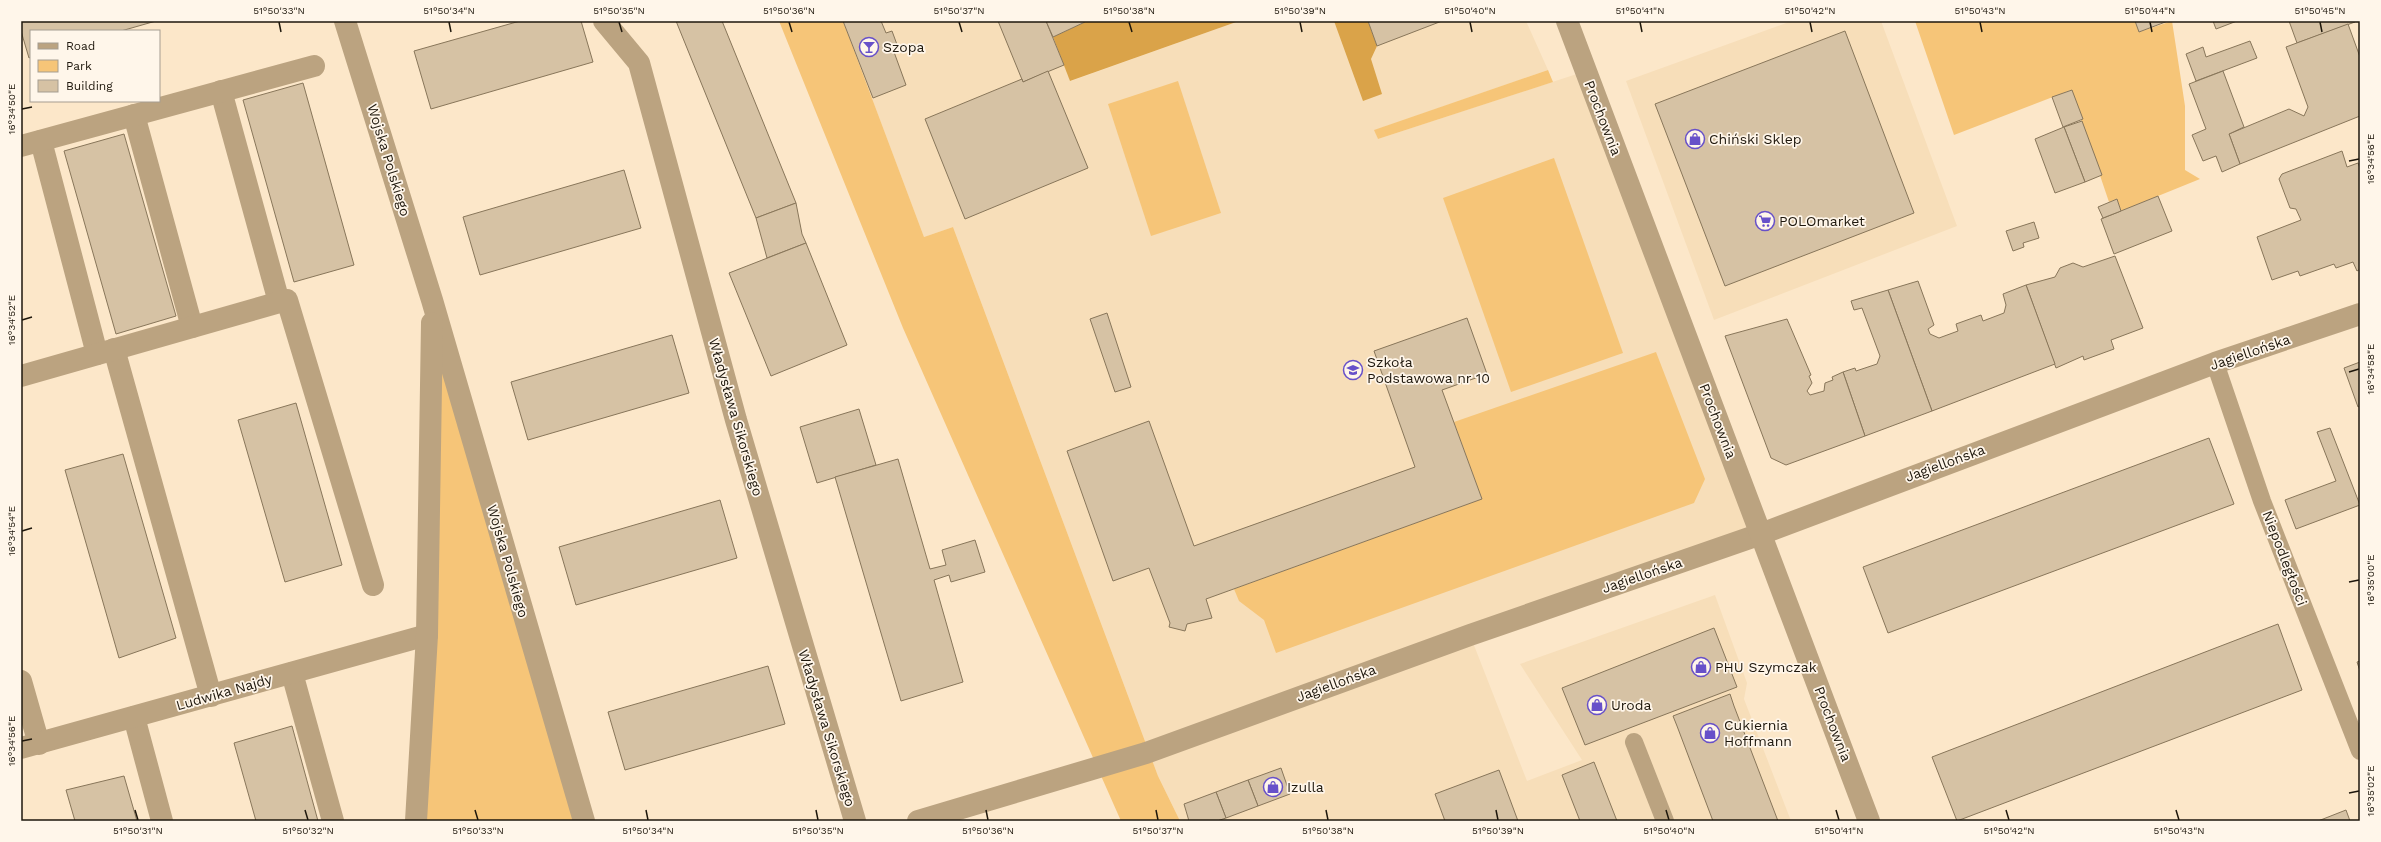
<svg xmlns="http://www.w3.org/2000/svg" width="2381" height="842" viewBox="0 0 2381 842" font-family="'Work Sans',sans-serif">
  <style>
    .built { fill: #f7deb9 }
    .green { fill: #f6c578 }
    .forest { fill: #daa349 }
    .building { fill: #d6c2a4; stroke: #88765a }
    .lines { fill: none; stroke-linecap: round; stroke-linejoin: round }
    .service { stroke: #bba380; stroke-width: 18 }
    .minor { stroke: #bba380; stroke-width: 22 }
    .tertiary { stroke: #bba380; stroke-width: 22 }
    .ticks { fill: none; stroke: #1e170c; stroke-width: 1.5 }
    .labels { text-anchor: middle; stroke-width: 3.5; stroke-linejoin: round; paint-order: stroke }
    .poi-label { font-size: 14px; fill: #1e170c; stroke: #fff6ea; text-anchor: start }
    .street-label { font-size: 14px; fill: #1e170c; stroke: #fff6ea }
    .neatline { fill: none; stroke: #1e170c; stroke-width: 1.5 }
    .ticks-label { font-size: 10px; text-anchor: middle; fill: #1e170c }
  </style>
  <rect width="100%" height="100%" fill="#fce7c9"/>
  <g class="built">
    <path d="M843 21H1046L1071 81 1239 21H1526L1548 70 1375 130 1378 139 1586 71 1761 534 1470 635 1527 781 1582 760 1520 664 1715 595 1747 683 1744 699 1791 821H1180L1158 776 953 227 924 237Z"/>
    <path d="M1792 21H1881L1957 226 1714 320 1626 81Z"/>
  </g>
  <g class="green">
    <path d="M779 21H843L924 237 953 227 1158 776 1180 821H1121L903 328Z"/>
    <path d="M1915 21H2135L2139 32 2172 21 2185 106V170L2200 179 2121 211 2117 199 2109 202 2071 90 1954 135Z"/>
    <path d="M1548 70 1553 82 1378 139 1374 130Z"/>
    <path d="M1178 81 1221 213 1151 236 1108 104Z"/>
    <path d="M1554 158 1623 353 1511 392 1443 198Z"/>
    <path d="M434 323 579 821H422Z"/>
    <path d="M1656 352 1705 479 1694 503 1276 653 1264 620 1239 601 1234 589 1482 499 1454 422Z"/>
  </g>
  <g class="forest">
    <path d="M1087 21H1239L1070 81 1053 37Z"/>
    <path d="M1334 21H1368L1377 46 1371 59 1382 94 1363 101Z"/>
  </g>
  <g class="building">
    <path d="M21 21H156L121 31H31V57L29 58 21 31Z"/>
    <path d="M520 21H581L593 62 431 109 414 51Z"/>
    <path d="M676 21H722L796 203 756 218Z"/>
    <path d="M843 21H881L886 33 892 31 899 50 894 52 906 85 873 98Z"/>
    <path d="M998 21H1046L1064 65 1023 82Z"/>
    <path d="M1046 21H1085V22L1053 37Z"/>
    <path d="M1368 21H1442L1377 46Z"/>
    <path d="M2135 21H2168L2139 32Z"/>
    <path d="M2213 21H2237L2216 29Z"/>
    <path d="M2289 21H2354L2355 22 2297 43Z"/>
    <path d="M2348 24 2360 57V116L2240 164 2229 134 2289 109 2304 116 2308 107 2286 47Z"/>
    <path d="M1845 31 1914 213 1725 286 1655 104Z"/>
    <path d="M2250 41 2257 58 2196 81 2186 54 2203 47 2206 57Z"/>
    <path d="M1048 71 1088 168 965 219 925 119 1022 79 1023 82Z"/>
    <path d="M2223 71 2244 127 2229 134 2240 164 2222 172 2216 156 2203 161 2192 135 2206 129 2189 84Z"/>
    <path d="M303 83 354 265 294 282 243 100Z"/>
    <path d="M2072 90 2083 119 2063 127 2052 97Z"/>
    <path d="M2082 121 2102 175 2085 182 2064 127Z"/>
    <path d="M2064 127 2085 182 2055 193 2035 139Z"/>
    <path d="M124 134 176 316 116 334 64 151Z"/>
    <path d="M2342 151 2347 167 2358 163 2360 168V269L2357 271 2353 262 2336 268 2334 264 2300 276 2298 271 2272 280 2257 237 2301 220 2296 209 2290 208 2279 179 2282 174Z"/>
    <path d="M624 170 641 228 480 275 463 217Z"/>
    <path d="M2158 196 2172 231 2114 254 2101 219Z"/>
    <path d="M2117 199 2121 211 2103 218 2098 207Z"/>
    <path d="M796 203 802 234 806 243 767 258 756 218Z"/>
    <path d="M2034 222 2039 238 2023 243 2024 247 2013 251 2006 231Z"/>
    <path d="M806 243 847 345 771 376 729 273Z"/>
    <path d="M2115 256 2143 328 2111 340 2114 349 2084 360 2083 356 2056 368 2026 285 2055 277 2060 268 2073 263 2083 267Z"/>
    <path d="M1918 281 1934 325 1928 329 1930 334 1939 338 1958 331 1956 324 1981 315 1983 321 2004 313 2006 305 2003 294 2026 285 2055 364 1932 411 1888 290Z"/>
    <path d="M1888 290 1932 411 1865 436 1843 372 1855 368 1856 371 1877 364 1880 356 1862 308 1854 310 1851 301Z"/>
    <path d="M1107 313 1131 387 1115 392 1090 319Z"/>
    <path d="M1467 318 1487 374 1442 390 1482 499 1206 599 1212 618 1187 624 1185 631 1169 627 1170 623 1149 568 1113 581 1067 451 1149 421 1194 546 1415 467 1374 351Z"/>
    <path d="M1787 319 1811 375 1809 376 1812 383 1807 391 1810 395 1824 391 1825 383 1833 380 1832 377 1843 372 1865 436 1786 465 1771 458 1725 336Z"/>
    <path d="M672 335 689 393 528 440 511 382Z"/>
    <path d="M2360 362V406L2358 407 2344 368Z"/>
    <path d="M296 403 342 565 285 582 238 420Z"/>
    <path d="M859 409 876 465 817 483 800 427Z"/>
    <path d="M2330 428 2360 505 2296 529 2285 500 2336 481 2317 432Z"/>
    <path d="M2209 438 2234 504 1888 633 1863 567Z"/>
    <path d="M123 454 176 638 119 658 65 470Z"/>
    <path d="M898 459 930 569 946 565 942 550 975 540 985 572 951 582 949 575 934 580 963 682 901 701 835 477Z"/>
    <path d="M720 500 737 558 576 605 559 547Z"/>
    <path d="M2278 624 2302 690 1957 821 1932 757Z"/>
    <path d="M1714 628 1737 687 1585 745 1562 688Z"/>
    <path d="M2360 661V671L2357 662Z"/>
    <path d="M768 666 785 724 625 770 608 712Z"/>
    <path d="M1730 694 1734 706 1778 821H1713L1677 726 1673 716Z"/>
    <path d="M292 726 318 821H256L234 743Z"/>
    <path d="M1594 762 1617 821H1580L1562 775Z"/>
    <path d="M1281 768 1290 794 1258 806 1248 780Z"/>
    <path d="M1499 770 1518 821H1445L1435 794Z"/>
    <path d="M124 776 137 821H75L66 790Z"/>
    <path d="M1248 780 1258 806 1226 818 1216 792Z"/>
    <path d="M1216 792 1226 818 1217 821H1189L1184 804Z"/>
    <path d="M2346 810 2350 821H2318Z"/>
  </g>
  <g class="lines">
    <g class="service">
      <path d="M2215 363 2262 501 2360 751"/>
      <path d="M1634 742 1665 821"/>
    </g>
    <g class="minor">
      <path d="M345 21 432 300 584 821"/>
      <path d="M604 21 639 63 736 420 855 821"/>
      <path d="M221 91 279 302"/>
      <path d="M134 115 192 327"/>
      <path d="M41 141 97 354"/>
      <path d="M21 146 314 66"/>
      <path d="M114 349 211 696"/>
      <path d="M21 376 287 300 373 585"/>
      <path d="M292 673 333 821"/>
      <path d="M21 681 39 744"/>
      <path d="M134 717 162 821"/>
      <path d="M21 748 427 635"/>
      <path d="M416 821 427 635 432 323"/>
      <path d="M918 821 1146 753 1470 635 1761 534 2215 363 2360 314"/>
    </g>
    <path class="tertiary" d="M1567 21 1869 821"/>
  </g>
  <path class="ticks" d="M279 22 281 32M449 22 451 32M619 22 622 32M789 22 792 32M959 22 962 32M1129 22 1132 32M1300 22 1302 32M1470 22 1472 32M1640 22 1642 32M1810 22 1812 32M1980 22 1982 32M2150 22 2152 32M2320 22 2322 32M22 109 32 107M2349 161 2359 159M22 320 32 317M2349 372 2359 369M22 531 32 528M2349 582 2359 580M22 741 32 739M2349 793 2359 791M135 810 138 820M305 810 308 820M475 810 478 820M646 810 648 820M816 810 818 820M986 810 988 820M1156 810 1158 820M1326 810 1328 820M1496 810 1498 820M1666 810 1669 820M1836 810 1839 820M2006 810 2009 820M2176 810 2179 820"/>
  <defs>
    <g id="bar-ring" transform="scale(1)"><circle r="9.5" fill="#fff6ea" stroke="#6750c9" stroke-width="1.5"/><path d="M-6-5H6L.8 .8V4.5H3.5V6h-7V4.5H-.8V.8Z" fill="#6750c9"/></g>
    <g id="shop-ring" transform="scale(1)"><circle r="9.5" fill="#fff6ea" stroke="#6750c9" stroke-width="1.5"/><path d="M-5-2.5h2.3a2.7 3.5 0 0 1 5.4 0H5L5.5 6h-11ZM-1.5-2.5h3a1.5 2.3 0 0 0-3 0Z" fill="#6750c9"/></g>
    <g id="supermarket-ring" transform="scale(1)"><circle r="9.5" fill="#fff6ea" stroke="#6750c9" stroke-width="1.5"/><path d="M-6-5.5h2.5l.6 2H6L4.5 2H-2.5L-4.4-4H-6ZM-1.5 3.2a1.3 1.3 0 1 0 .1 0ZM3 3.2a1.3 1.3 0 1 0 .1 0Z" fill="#6750c9"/></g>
    <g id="school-ring" transform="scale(1)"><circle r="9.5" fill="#fff6ea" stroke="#6750c9" stroke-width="1.5"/><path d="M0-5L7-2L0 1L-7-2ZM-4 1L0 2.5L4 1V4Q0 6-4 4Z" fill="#6750c9"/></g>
  </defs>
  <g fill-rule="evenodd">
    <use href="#bar-ring" x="869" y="47"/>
    <use href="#shop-ring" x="1695" y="139"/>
    <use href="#supermarket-ring" x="1765" y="221"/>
    <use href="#school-ring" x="1353" y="370"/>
    <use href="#shop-ring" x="1701" y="667"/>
    <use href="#shop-ring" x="1597" y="705"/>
    <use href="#shop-ring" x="1710" y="733"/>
    <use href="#shop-ring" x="1273" y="787"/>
  </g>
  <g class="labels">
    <g class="poi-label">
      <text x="883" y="52">Szopa</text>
      <text x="1709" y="144">Chiński Sklep</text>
      <text x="1779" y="226">POLOmarket</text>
      <text x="1367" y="367">Szkoła<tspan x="1367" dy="16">Podstawowa nr 10</tspan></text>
      <text x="1715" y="672">PHU Szymczak</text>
      <text x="1611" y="710">Uroda</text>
      <text x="1724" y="730">Cukiernia<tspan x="1724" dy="16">Hoffmann</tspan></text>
      <text x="1287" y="792">Izulla</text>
    </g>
    <g class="street-label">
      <text transform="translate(1603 118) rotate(69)" y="5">Prochownia</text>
      <text transform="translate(389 160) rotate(73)" y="5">Wojska Polskiego</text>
      <text transform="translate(2250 352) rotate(-19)" y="5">Jagiellońska</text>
      <text transform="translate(736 417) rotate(74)" y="5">Władysława Sikorskiego</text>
      <text transform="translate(1718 421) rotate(69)" y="5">Prochownia</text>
      <text transform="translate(1945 463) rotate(-20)" y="5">Jagiellońska</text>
      <text transform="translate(2285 558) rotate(69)" y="5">Niepodległości</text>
      <text transform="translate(508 561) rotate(74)" y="5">Wojska Polskiego</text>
      <text transform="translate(1642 575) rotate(-19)" y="5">Jagiellońska</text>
      <text transform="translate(1336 683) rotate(-20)" y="5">Jagiellońska</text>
      <text transform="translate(224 692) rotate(-16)" y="5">Ludwika Najdy</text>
      <text transform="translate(1833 724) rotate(69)" y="5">Prochownia</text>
      <text transform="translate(827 728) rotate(73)" y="5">Władysława Sikorskiego</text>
    </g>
  </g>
  <rect width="2381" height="842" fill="none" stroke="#fff6ea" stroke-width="44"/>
  <rect x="30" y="30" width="130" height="72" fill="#fff6ea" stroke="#a59d91"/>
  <rect x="38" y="43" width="20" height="6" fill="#bba380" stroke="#a59d91"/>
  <text x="66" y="50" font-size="12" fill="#1e170c">Road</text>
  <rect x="38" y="60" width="20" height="12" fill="#f6c578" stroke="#a59d91"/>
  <text x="66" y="70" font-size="12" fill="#1e170c">Park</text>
  <rect x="38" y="80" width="20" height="12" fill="#d6c2a4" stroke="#a59d91"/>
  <text x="66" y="90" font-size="12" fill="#1e170c">Building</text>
  <rect x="22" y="22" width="2337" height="798" class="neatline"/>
  <g class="ticks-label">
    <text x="279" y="14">51°50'33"N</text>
    <text x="449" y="14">51°50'34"N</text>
    <text x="619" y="14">51°50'35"N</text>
    <text x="789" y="14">51°50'36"N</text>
    <text x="959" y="14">51°50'37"N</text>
    <text x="1129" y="14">51°50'38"N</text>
    <text x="1300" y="14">51°50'39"N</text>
    <text x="1470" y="14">51°50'40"N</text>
    <text x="1640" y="14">51°50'41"N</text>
    <text x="1810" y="14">51°50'42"N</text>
    <text x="1980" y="14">51°50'43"N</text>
    <text x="2150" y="14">51°50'44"N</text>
    <text x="2320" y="14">51°50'45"N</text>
    <text transform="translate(11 109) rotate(-90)" y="4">16°34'50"E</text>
    <text transform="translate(2370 159) rotate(-90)" y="4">16°34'56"E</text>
    <text transform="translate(11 320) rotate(-90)" y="4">16°34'52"E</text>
    <text transform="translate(2370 369) rotate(-90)" y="4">16°34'58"E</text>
    <text transform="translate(11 531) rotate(-90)" y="4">16°34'54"E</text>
    <text transform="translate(2370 580) rotate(-90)" y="4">16°35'00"E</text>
    <text transform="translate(11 741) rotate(-90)" y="4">16°34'56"E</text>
    <text transform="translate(2370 791) rotate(-90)" y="4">16°35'02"E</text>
    <text x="138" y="834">51°50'31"N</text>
    <text x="308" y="834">51°50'32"N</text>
    <text x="478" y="834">51°50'33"N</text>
    <text x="648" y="834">51°50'34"N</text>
    <text x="818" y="834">51°50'35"N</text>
    <text x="988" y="834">51°50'36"N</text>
    <text x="1158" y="834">51°50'37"N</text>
    <text x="1328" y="834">51°50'38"N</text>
    <text x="1498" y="834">51°50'39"N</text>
    <text x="1669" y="834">51°50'40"N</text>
    <text x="1839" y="834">51°50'41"N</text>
    <text x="2009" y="834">51°50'42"N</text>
    <text x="2179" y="834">51°50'43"N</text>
  </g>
</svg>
